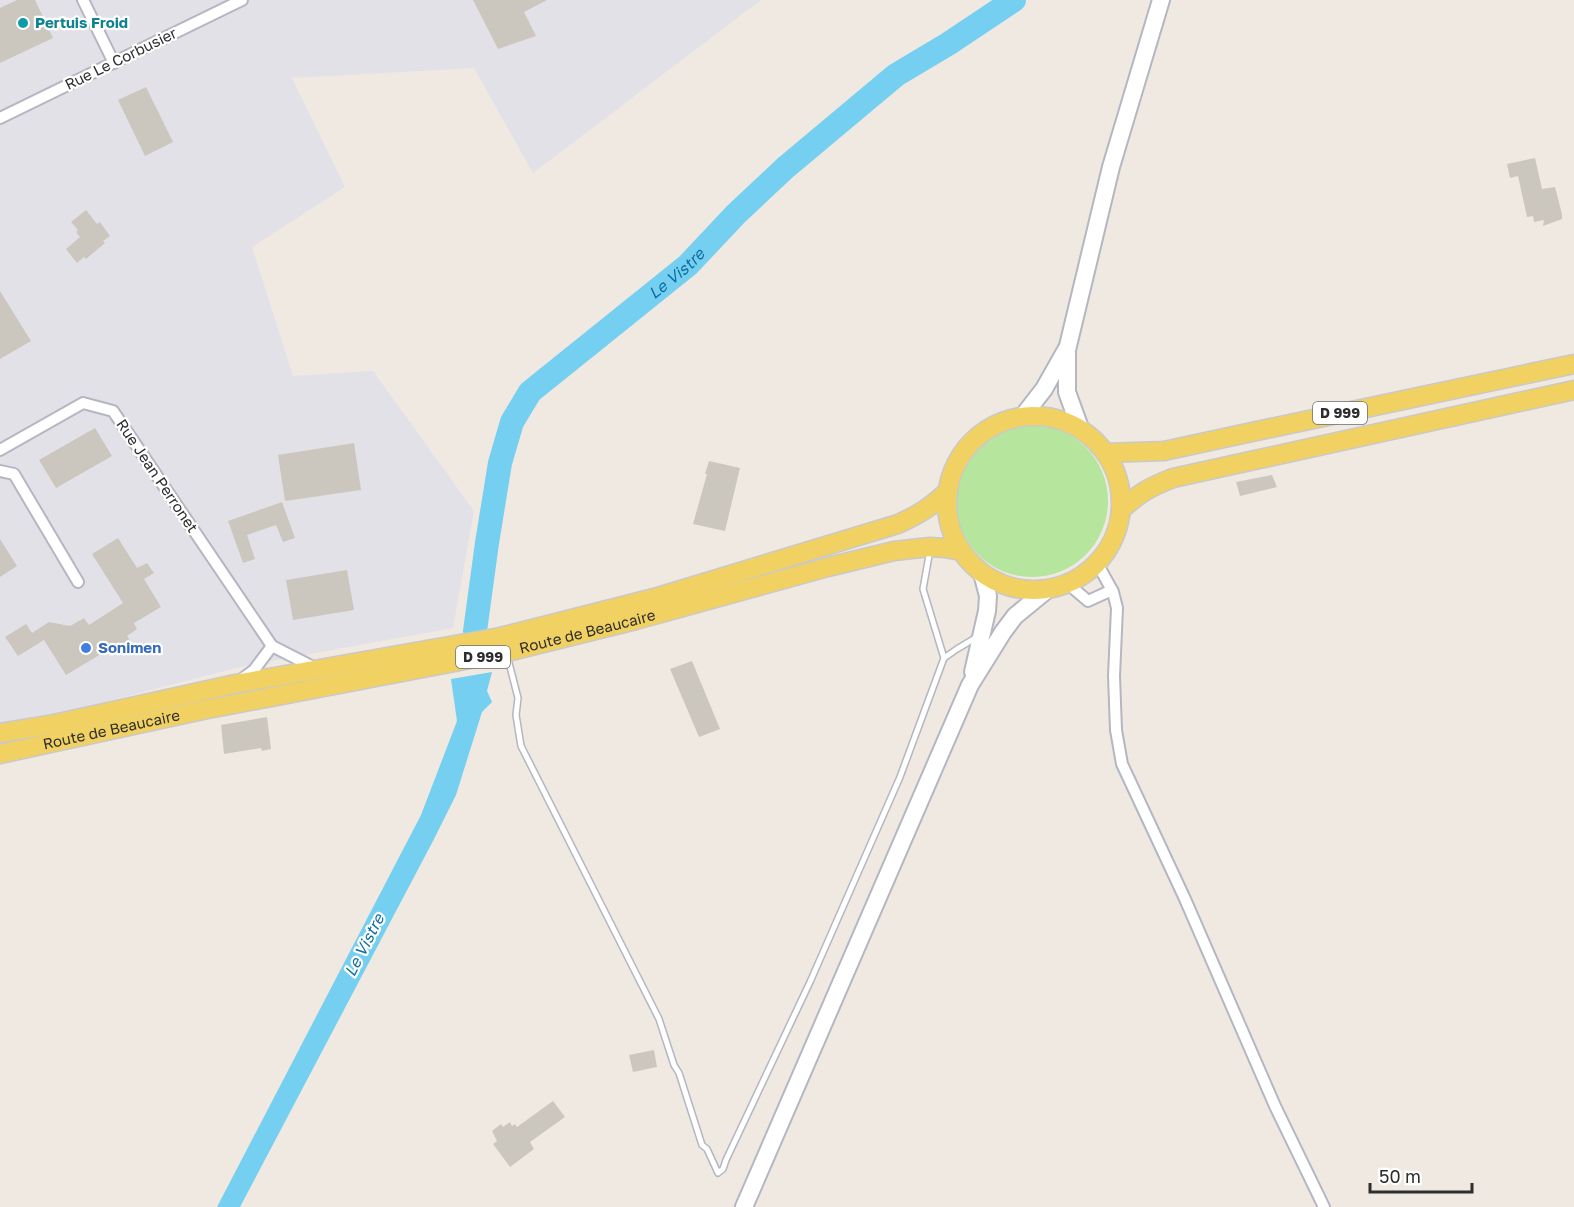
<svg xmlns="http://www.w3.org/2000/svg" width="1574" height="1207" viewBox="0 0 1574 1207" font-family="'Golos Text',sans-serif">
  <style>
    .industrial { fill: #e3e1e8 }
    .green { fill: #b6e59e }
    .water { fill: #75cff0 }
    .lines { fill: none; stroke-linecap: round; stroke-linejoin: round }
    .river { stroke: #75cff0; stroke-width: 24 }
    .building { fill: #cbc7bf }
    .service-casing { stroke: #b4b7c1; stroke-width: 8 }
    .minor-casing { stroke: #b4b7c1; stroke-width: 14 }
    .secondary-casing { stroke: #b4b7c1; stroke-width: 20 }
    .primary-casing { stroke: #c9c9c9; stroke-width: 21 }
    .service { stroke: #fff; stroke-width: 5 }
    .minor { stroke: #fff; stroke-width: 10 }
    .secondary { stroke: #fff; stroke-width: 16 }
    .primary { stroke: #f2d163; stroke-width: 18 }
    .culture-dot { fill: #0f9aa8; stroke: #fff; stroke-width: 2 }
    .shop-dot { fill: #3f7fe0; stroke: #fff; stroke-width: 2 }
    .labels { text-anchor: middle; stroke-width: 4.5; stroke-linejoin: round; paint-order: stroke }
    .shield { fill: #fff; stroke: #6d6d6d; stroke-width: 1.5 }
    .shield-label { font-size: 14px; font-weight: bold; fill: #2e2e2e }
    .culture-label { font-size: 15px; font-weight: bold; fill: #0d838f; stroke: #fff; text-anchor: start }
    .street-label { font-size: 15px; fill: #2e2e2e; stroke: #fff }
    .shop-label { font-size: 15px; font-weight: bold; fill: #366cbe; stroke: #fff; text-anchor: start }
    .water-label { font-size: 16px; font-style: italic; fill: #0d6fa3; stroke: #fff }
  </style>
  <rect width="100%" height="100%" fill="#efe9e1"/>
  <path class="industrial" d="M0 0H761L533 173 474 68 292 78 345 187 252 247 293 376 373 371 474 511 453 628 244 666 0 729Z"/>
  <circle class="green" cx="1032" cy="501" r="76"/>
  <path class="water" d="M492 672 487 691 492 702 482 712 456 795 433 841 240 1207H217L421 815 457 721 451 679Z"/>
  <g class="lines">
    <path class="river" id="s1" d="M475 631 487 543 500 463 512 422 530 392 688 265 736 214 785 168 896 75 948 44 1014 0"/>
  </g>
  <g class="building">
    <path d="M17 0H35L53 38 0 63V8Z"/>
    <path d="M473 0H547L524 12 536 36 498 49Z"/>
    <path d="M146 87 173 142 145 156 118 100Z"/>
    <path d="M1535 158 1542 189 1555 187 1562 214V219L1543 226 1544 220 1534 222 1533 216 1527 217 1518 176 1510 178 1507 164Z"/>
    <path d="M86 210 97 224 100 222 110 236 103 241 105 243 86 259 84 257 77 263 66 249 80 237 76 232 78 230 71 222Z"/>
    <path d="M0 291 31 341 0 359Z"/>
    <path d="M95 428 112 456 56 488 39 460Z"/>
    <path d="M354 443 361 490 285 501 278 455Z"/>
    <path d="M709 461 740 468 725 531 693 524 707 474H705Z"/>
    <path d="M1272 475 1277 487 1240 496 1236 482Z"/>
    <path d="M282 502 295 538 283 542 276 525 247 535 255 559 243 563 228 521Z"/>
    <path d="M118 538 137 568 147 563 154 573 144 579 161 607 134 623 137 629 127 636 133 645 121 652 116 645 66 675 44 640 18 656 5 637 26 624 32 633 49 622 70 626 84 618 89 625 123 603 92 554Z"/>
    <path d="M0 539 17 566 0 577Z"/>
    <path d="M347 570 354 610 293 620 286 580Z"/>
    <path d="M692 661 720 729 699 737 670 669Z"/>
    <path d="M267 717 271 749 262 751 261 748 224 754 221 725Z"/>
    <path d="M654 1050 657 1067 633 1072 629 1055Z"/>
    <path d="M553 1101 565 1117 530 1142 534 1149 510 1167 493 1144 497 1141 492 1131 501 1124 503 1127 510 1122 512 1126 515 1124 517 1127Z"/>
  </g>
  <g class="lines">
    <g class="service-casing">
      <g id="service">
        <path d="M930 550 923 589 944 658"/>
        <path d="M507 655 518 698 516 715 521 746 659 1019 674 1065 679 1073 702 1145 707 1149 718 1173 723 1169 726 1160 810 982 900 777 944 658 957 649 977 637"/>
      </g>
    </g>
    <g class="minor-casing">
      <g id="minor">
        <path d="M83 0 114 63"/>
        <path d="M0 118 242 0"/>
        <path d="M0 450 83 403 113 411 272 646 317 669"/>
        <path d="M0 471 14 474 78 582"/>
        <path d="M1097 563 1113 592 1117 608 1114 676 1116 730 1122 764 1185 899 1275 1106 1324 1207"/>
        <path d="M1067 583 1088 601 1112 590"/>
        <path d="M242 679 254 670 272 646"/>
      </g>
    </g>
    <g class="secondary-casing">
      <g id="secondary">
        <path d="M1023 416 1044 389 1066 350"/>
        <path d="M1080 428 1067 392V350L1111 167 1161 0"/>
        <path d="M973 672 987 611 988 596 982 573"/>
        <path d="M744 1207 970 685 1003 632 1015 616 1048 589"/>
      </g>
    </g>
    <g class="primary-casing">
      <g id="primary">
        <circle cx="1034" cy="503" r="87"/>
        <path d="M1106 453 1164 451 1238 435 1574 364"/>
        <path d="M1121 510C1139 493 1150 487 1173 478L1574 390"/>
        <path d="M0 733 54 724 235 684 500 637 654 598 898 524C918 515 931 507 947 492"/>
        <path id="s2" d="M0 754 203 710 507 652 636 620 828 567 894 551 930 547 945 548 961 551"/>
      </g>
    </g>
    <use href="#service" class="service"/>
    <use href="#minor" class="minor"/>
    <use href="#secondary" class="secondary"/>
    <use href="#primary" class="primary"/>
  </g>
  <circle class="culture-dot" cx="23" cy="23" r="6"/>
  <circle class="shop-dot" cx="86" cy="648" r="6"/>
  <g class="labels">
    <g class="shield">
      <rect x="1313" y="402" width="54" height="22" rx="4.5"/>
      <rect x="456" y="646" width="54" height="22" rx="4.5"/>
    </g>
    <g class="shield-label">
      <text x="1340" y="418">D 999</text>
      <text x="483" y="662">D 999</text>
    </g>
    <g class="culture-label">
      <text x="35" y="28">Pertuis Froid</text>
    </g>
    <g class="street-label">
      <text transform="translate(121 59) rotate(-26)" y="5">Rue Le Corbusier</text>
      <text transform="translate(157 476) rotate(56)" y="5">Rue Jean Perronet</text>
      <text dy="5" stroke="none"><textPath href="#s2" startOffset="600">Route de Beaucaire</textPath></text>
      <text dy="5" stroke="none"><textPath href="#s2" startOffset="114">Route de Beaucaire</textPath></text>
    </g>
    <g class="shop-label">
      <text x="98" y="653">Sonimen</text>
    </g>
    <g class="water-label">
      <text dy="6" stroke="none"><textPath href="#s1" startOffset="436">Le Vistre</textPath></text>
      <text transform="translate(364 945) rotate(-63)" y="6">Le Vistre</text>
    </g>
  </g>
  <path d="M1370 1183v9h102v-9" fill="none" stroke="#2e2e2e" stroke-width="3"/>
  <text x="1379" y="1183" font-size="18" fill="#2e2e2e" stroke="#ffffff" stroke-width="4.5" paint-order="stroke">50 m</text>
</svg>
